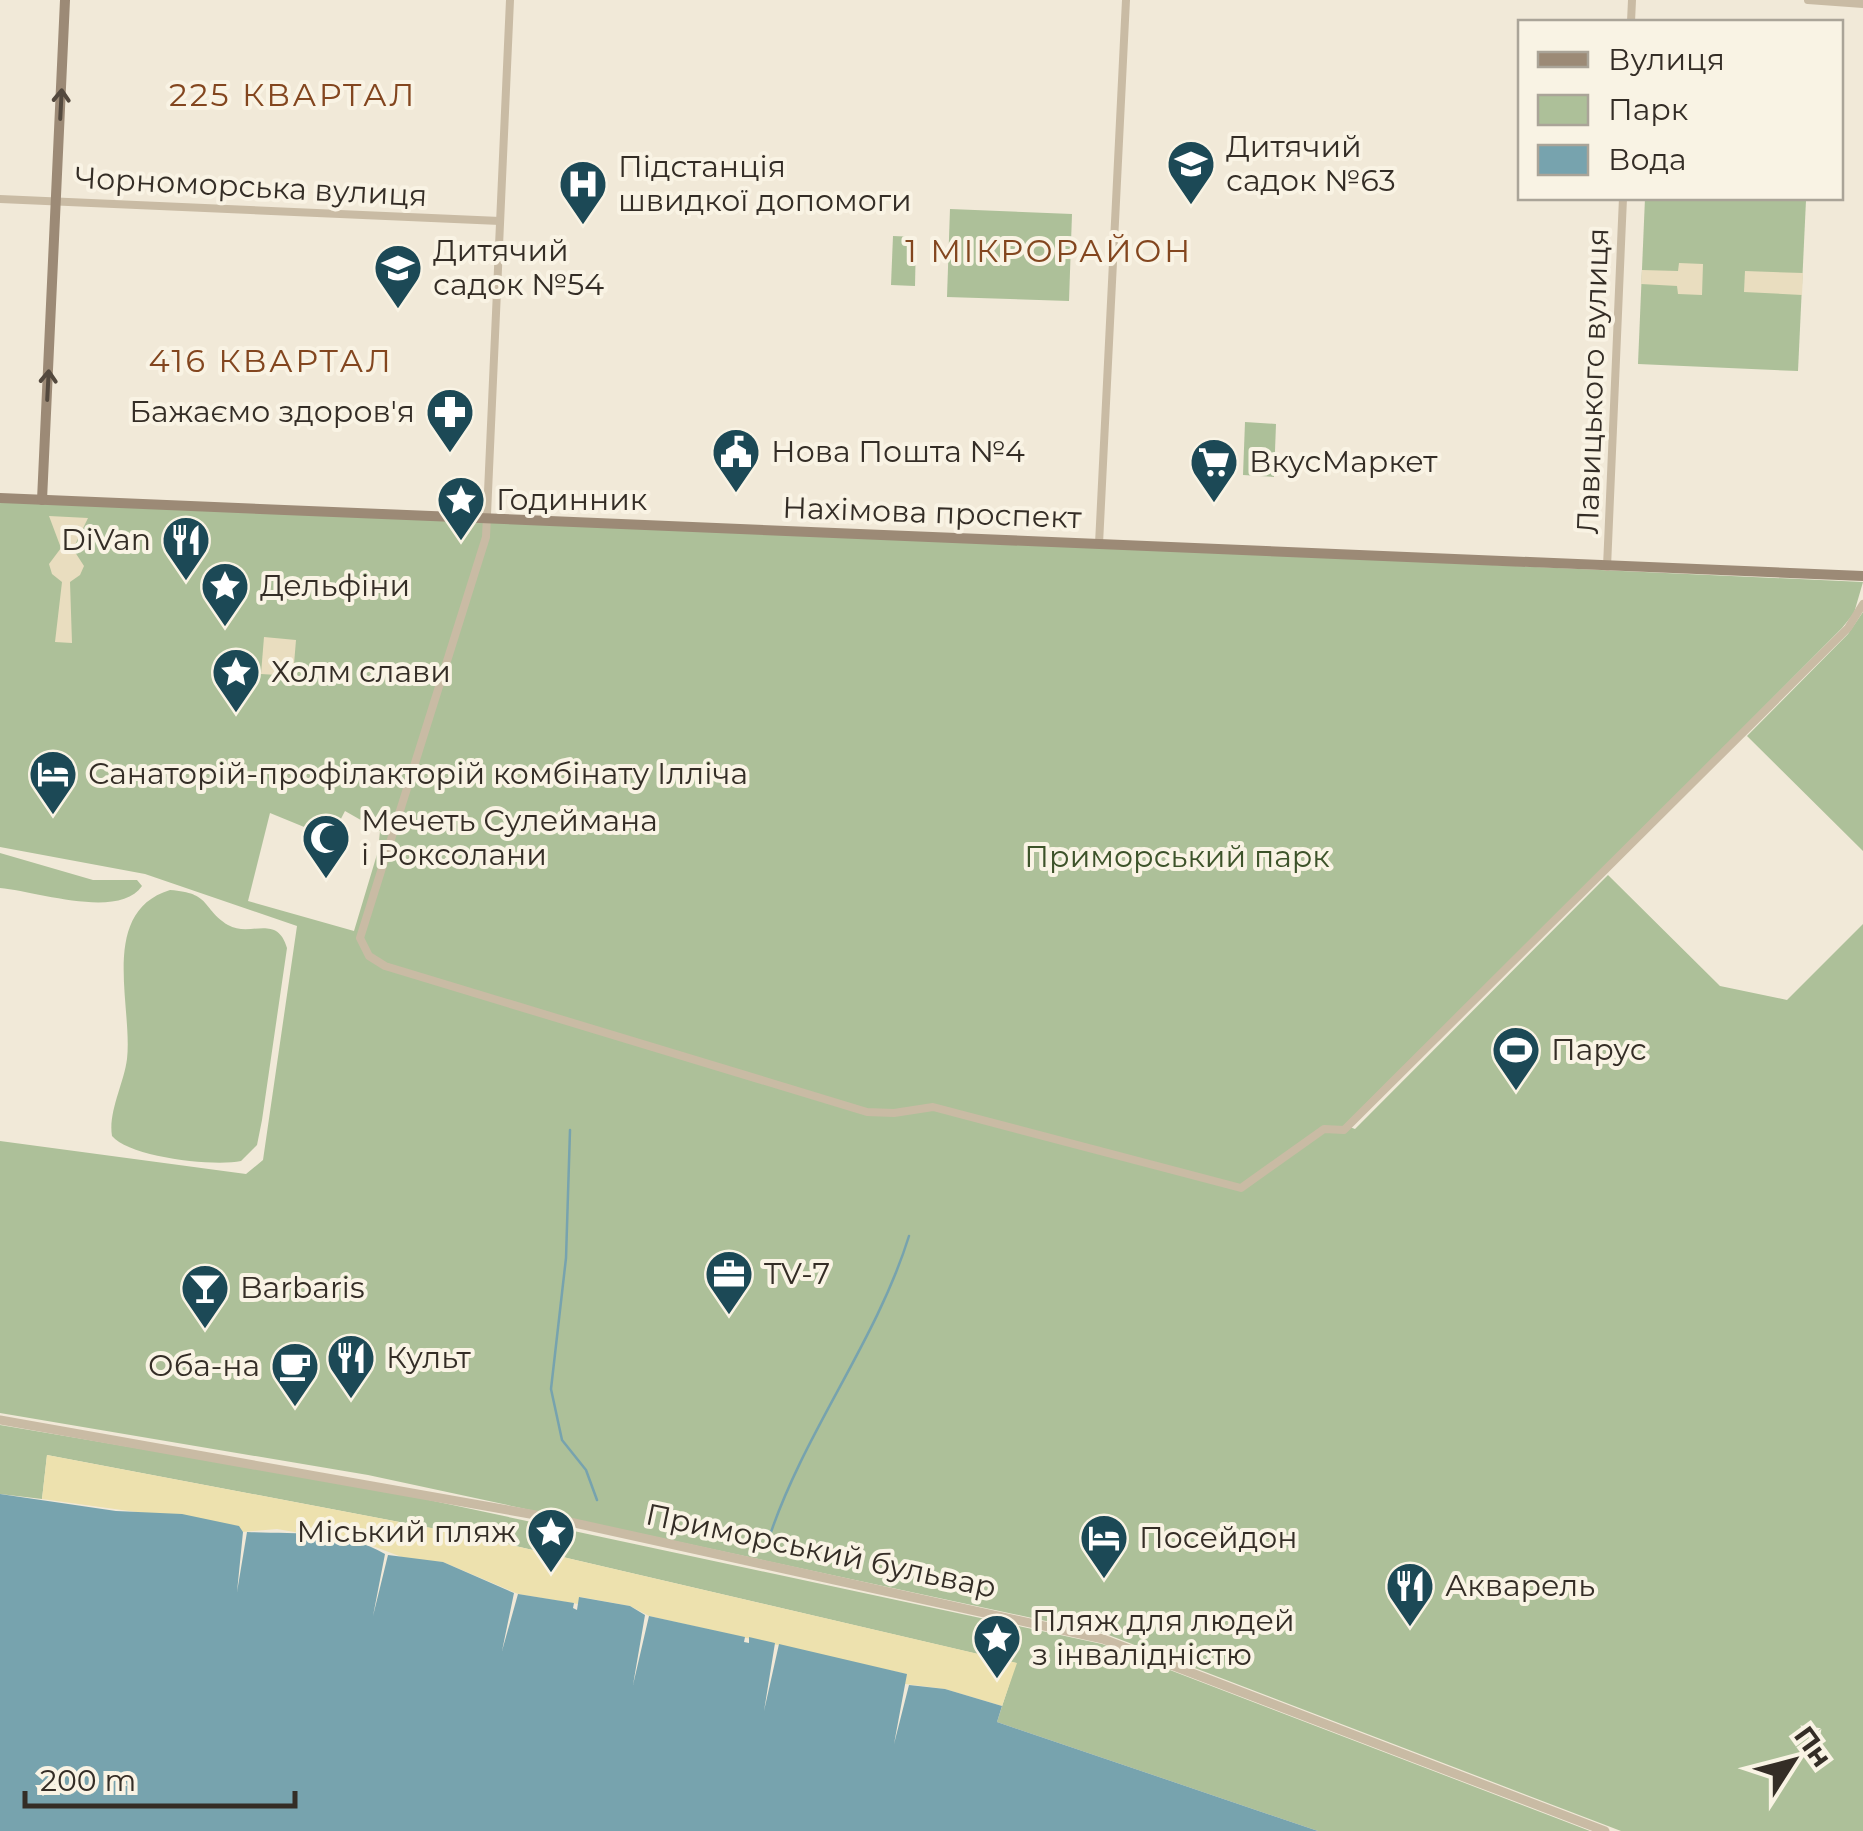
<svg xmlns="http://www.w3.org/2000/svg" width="1863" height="1831" viewBox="0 0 1863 1831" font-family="Montserrat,sans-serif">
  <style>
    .green { fill: #adc099; fill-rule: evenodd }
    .sand { fill: #ede1ae }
    .plaza { fill: #e9ddbf }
    .water { fill: #77a3ae }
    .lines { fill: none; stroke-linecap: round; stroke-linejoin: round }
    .stream { stroke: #77a3ae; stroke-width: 2.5 }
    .minor { stroke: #c9bba4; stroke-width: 8 }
    .tertiary { stroke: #c9bba4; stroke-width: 9 }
    .secondary { stroke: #9c8a76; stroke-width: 10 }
    .oneway { stroke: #53493e }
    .labels { text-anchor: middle; stroke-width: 8; stroke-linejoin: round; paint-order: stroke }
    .poi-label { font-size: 30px; fill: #342d26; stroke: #f9f3e4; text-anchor: start }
    .street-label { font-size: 30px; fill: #342d26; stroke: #f9f3e4 }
    .park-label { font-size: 30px; fill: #3d532a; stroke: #f9f3e4 }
    .neighbourhood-label { font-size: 32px; letter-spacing: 2.5px; fill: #83461f; stroke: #f9f3e4 }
  </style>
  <rect width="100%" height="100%" fill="#f1e9d8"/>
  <g class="green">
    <path d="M1645 198 1806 200 1798 371 1638 364Z"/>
    <path d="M950 209 1072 214 1069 301 947 297Z"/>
    <path d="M893 236 916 237 915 286 891 285Z"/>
    <path d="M1245 422 1276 424 1274 477 1243 475Z"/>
    <path d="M0 497 1863 582 1854 613 1842 628 1347 1126 1355 1129 1608 875 1720 986 1787 1000 1863 924V1831H1621L1106 1634 368 1475 0 1413V1141L246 1174 263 1160 297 926 145 874 0 847ZM345 811 380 831 378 851 354 931 248 901 270 813 331 838Z"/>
    <path d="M1863 612V851L1747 736 1848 634Z"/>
    <path d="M0 853 93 880H137L142 886C119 920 36 891 0 888Z"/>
    <path d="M170 890C212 893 201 908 228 925 250 938 277 913 287 948L262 1120 257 1145 241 1161C214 1167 129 1157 112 1136 108 1112 124 1083 127 1059 133 1006 98 912 170 890Z"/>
    <path d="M0 1425 368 1487 1102 1644 1590 1831H1318L997 1722 1016 1663 473 1536 47 1455 42 1499 0 1494Z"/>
  </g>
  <path class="sand" d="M47 1455 473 1536 1017 1663 1002 1706 945 1689 905 1684 906 1674 649 1616 630 1606 580 1597 578 1604 518 1594 443 1562 407 1559 370 1545 277 1529 243 1532 238 1526 42 1499Z"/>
  <g class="plaza">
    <path d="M1679 263 1703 264 1702 295 1678 294 1677 286 1641 284 1642 270 1678 271Z"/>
    <path d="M1745 271 1803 273 1802 295 1744 292Z"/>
    <path d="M49 516 88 518 73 549 84 566 80 575 70 582 72 643 55 642 62 582 52 574 49 564 61 548Z"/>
    <path d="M264 637 296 640 293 676 261 674Z"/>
  </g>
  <path class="water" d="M0 1494 116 1511 182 1514 239 1526 243 1532 237 1592 247 1532C292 1534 344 1530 385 1554L373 1616 388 1555 443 1562 514 1593 502 1651 518 1594 574 1603 573 1608 577 1610 579 1597 630 1606 645 1615 633 1685 649 1616 745 1637 744 1642 749 1643V1637L775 1643 764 1711 779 1644 907 1674 894 1744 909 1685 945 1689 1002 1706 997 1722 1318 1831H0Z"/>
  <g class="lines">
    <g class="stream">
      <path d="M570 1130 566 1258 551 1389 562 1440 586 1470 597 1500"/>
      <path d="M769 1538C804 1432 876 1342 909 1236"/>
    </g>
    <g class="minor">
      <path d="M510 0 486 537 360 938 369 956 385 966 867 1112 894 1113 933 1107 1241 1188 1324 1129 1344 1130 1848 628 1863 604"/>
      <path d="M1808 0 1863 4"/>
      <path d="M1631 22 1632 0"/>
      <path d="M0 199 500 221"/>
      <path d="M1099 544 1126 0"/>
      <path d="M1607 567 1623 198"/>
    </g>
    <path class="tertiary" d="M0 1420 547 1517 1103 1639 1605 1831"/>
    <g class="secondary">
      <path d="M0 498 1863 576"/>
      <path d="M42 500 65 0"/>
    </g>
  </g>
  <defs><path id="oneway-shaft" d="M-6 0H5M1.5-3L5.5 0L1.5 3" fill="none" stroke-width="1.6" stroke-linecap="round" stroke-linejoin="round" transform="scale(2.5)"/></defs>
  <g class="oneway">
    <use href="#oneway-shaft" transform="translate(61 104) rotate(-87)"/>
    <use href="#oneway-shaft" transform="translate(48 385) rotate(-87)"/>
  </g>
  <defs>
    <g id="school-pin" transform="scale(2.5)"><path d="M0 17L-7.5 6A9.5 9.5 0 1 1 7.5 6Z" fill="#1c4956" stroke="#f9f3e4"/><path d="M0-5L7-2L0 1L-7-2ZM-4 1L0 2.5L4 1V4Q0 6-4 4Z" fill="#fff"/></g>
    <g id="hospital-pin" transform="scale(2.5)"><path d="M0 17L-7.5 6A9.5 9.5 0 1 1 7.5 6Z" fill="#1c4956" stroke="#f9f3e4"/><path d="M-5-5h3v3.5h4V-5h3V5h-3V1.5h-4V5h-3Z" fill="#fff"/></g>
    <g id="pharmacy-pin" transform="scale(2.5)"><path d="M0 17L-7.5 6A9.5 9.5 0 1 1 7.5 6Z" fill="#1c4956" stroke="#f9f3e4"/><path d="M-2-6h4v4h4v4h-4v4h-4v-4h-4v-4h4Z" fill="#fff"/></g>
    <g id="civic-pin" transform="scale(2.5)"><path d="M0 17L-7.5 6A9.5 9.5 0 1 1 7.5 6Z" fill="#1c4956" stroke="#f9f3e4"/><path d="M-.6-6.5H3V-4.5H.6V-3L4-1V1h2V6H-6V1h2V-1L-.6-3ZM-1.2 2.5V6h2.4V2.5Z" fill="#fff"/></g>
    <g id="supermarket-pin" transform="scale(2.5)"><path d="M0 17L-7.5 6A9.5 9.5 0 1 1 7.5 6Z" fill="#1c4956" stroke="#f9f3e4"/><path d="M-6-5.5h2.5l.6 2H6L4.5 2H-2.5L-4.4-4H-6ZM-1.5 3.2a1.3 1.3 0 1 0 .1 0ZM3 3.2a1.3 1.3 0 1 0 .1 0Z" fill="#fff"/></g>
    <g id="sight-pin" transform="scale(2.5)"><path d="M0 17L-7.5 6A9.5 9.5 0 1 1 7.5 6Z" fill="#1c4956" stroke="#f9f3e4"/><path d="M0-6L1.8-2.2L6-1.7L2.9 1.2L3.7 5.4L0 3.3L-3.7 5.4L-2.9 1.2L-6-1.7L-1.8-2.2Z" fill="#fff"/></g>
    <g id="restaurant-pin" transform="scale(2.5)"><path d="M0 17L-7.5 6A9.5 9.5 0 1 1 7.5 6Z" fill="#1c4956" stroke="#f9f3e4"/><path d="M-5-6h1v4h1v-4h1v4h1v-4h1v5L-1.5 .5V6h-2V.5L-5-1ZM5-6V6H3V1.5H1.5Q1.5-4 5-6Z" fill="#fff"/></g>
    <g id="hotel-pin" transform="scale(2.5)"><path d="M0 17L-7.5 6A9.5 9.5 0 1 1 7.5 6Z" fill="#1c4956" stroke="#f9f3e4"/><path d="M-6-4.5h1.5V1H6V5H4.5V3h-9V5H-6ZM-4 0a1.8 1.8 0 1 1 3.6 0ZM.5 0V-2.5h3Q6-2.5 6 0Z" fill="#fff"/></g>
    <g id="mosque-pin" transform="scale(2.5)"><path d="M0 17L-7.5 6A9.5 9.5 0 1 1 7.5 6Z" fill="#1c4956" stroke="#f9f3e4"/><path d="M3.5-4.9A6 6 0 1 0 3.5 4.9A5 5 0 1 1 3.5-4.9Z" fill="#fff"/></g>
    <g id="stadium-pin" transform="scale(2.5)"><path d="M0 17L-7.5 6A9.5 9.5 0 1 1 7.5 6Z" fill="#1c4956" stroke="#f9f3e4"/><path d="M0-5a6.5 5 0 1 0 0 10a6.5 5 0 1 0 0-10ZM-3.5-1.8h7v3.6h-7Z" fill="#fff"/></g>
    <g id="office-pin" transform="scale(2.5)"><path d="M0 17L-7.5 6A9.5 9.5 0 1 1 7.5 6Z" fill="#1c4956" stroke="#f9f3e4"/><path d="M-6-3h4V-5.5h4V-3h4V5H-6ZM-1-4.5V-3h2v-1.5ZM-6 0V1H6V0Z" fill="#fff"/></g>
    <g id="bar-pin" transform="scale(2.5)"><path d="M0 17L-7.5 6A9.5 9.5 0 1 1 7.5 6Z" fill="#1c4956" stroke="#f9f3e4"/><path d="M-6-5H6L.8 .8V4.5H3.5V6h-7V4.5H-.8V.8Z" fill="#fff"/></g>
    <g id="cafe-pin" transform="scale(2.5)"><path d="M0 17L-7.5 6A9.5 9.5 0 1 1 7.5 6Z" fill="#1c4956" stroke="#f9f3e4"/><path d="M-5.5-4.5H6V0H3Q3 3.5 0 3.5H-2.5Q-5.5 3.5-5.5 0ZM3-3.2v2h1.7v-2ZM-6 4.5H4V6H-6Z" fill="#fff"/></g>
  </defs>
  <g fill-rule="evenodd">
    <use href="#school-pin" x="1191" y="164"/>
    <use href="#hospital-pin" x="583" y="184"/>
    <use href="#school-pin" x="398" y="268"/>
    <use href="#pharmacy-pin" x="450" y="412"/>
    <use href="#civic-pin" x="736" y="452"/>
    <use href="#supermarket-pin" x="1214" y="462"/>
    <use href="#sight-pin" x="461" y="500"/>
    <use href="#restaurant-pin" x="186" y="540"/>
    <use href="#sight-pin" x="225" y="586"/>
    <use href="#sight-pin" x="236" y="672"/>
    <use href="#hotel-pin" x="53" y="774"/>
    <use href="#mosque-pin" x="326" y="838"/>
    <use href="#stadium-pin" x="1516" y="1050"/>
    <use href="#office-pin" x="729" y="1274"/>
    <use href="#bar-pin" x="205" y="1288"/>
    <use href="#restaurant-pin" x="351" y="1358"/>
    <use href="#cafe-pin" x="295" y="1366"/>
    <use href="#sight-pin" x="551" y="1532"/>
    <use href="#hotel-pin" x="1104" y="1538"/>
    <use href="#restaurant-pin" x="1410" y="1586"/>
    <use href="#sight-pin" x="997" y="1638"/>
  </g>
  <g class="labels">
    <g class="poi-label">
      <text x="1226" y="157">Дитячий<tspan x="1226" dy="34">садок №63</tspan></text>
      <text x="618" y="177">Підстанція<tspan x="618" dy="34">швидкої допомоги</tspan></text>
      <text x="433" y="261">Дитячий<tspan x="433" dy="34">садок №54</tspan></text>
      <text x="415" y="422" text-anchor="end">Бажаємо здоров'я</text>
      <text x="771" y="462">Нова Пошта №4</text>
      <text x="1249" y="472">ВкусМаркет</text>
      <text x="496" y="510">Годинник</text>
      <text x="151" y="550" text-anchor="end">DiVan</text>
      <text x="260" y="596">Дельфіни</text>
      <text x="271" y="682">Холм слави</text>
      <text x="88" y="784">Санаторій-профілакторій комбінату Ілліча</text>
      <text x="361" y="831">Мечеть Сулеймана<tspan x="361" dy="34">і Роксолани</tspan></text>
      <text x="1551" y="1060">Парус</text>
      <text x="764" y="1284">TV-7</text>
      <text x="240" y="1298">Barbaris</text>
      <text x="386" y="1368">Культ</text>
      <text x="260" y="1376" text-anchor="end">Оба-на</text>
      <text x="516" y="1542" text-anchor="end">Міський пляж</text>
      <text x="1139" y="1548">Посейдон</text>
      <text x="1445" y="1596">Акварель</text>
      <text x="1032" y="1631">Пляж для людей<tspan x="1032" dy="34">з інвалідністю</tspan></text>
    </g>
    <g class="street-label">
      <text transform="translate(251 187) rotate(3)" y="10">Чорноморська вулиця</text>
      <text transform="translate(1593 381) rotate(-88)" y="10">Лавицького вулиця</text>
      <text transform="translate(932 513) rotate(2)" y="10">Нахімова проспект</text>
      <text transform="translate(821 1551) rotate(12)" y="10">Приморський бульвар</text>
    </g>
    <g class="park-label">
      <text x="1177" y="867">Приморський парк</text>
    </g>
    <g class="neighbourhood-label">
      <text x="293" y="106">225 КВАРТАЛ</text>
      <text x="1049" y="262">1 МІКРОРАЙОН</text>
      <text x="271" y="372">416 КВАРТАЛ</text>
    </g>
  </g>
  <rect x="1518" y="20" width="325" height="180" fill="#f9f3e4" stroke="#aaa498" stroke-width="2.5"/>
  <rect x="1538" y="52" width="50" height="15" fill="#9c8a76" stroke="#aaa498" stroke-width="2.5"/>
  <text x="1608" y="70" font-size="30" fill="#342d26">Вулиця</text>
  <rect x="1538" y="95" width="50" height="30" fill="#adc099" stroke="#aaa498" stroke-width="2.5"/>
  <text x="1608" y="120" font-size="30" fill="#342d26">Парк</text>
  <rect x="1538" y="145" width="50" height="30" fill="#77a3ae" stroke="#aaa498" stroke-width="2.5"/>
  <text x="1608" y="170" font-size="30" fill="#342d26">Вода</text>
  <g transform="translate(1793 1761) rotate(54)" stroke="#f9f3e4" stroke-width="8" paint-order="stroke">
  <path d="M0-8L18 38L0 25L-18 38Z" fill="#342d26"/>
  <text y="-15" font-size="28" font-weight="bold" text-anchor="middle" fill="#342d26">Пн</text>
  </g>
  <path d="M25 1791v15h270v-15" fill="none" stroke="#342d26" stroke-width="5"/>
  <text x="40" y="1791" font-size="30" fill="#342d26" stroke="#f9f3e4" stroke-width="8" paint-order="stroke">200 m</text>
</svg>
